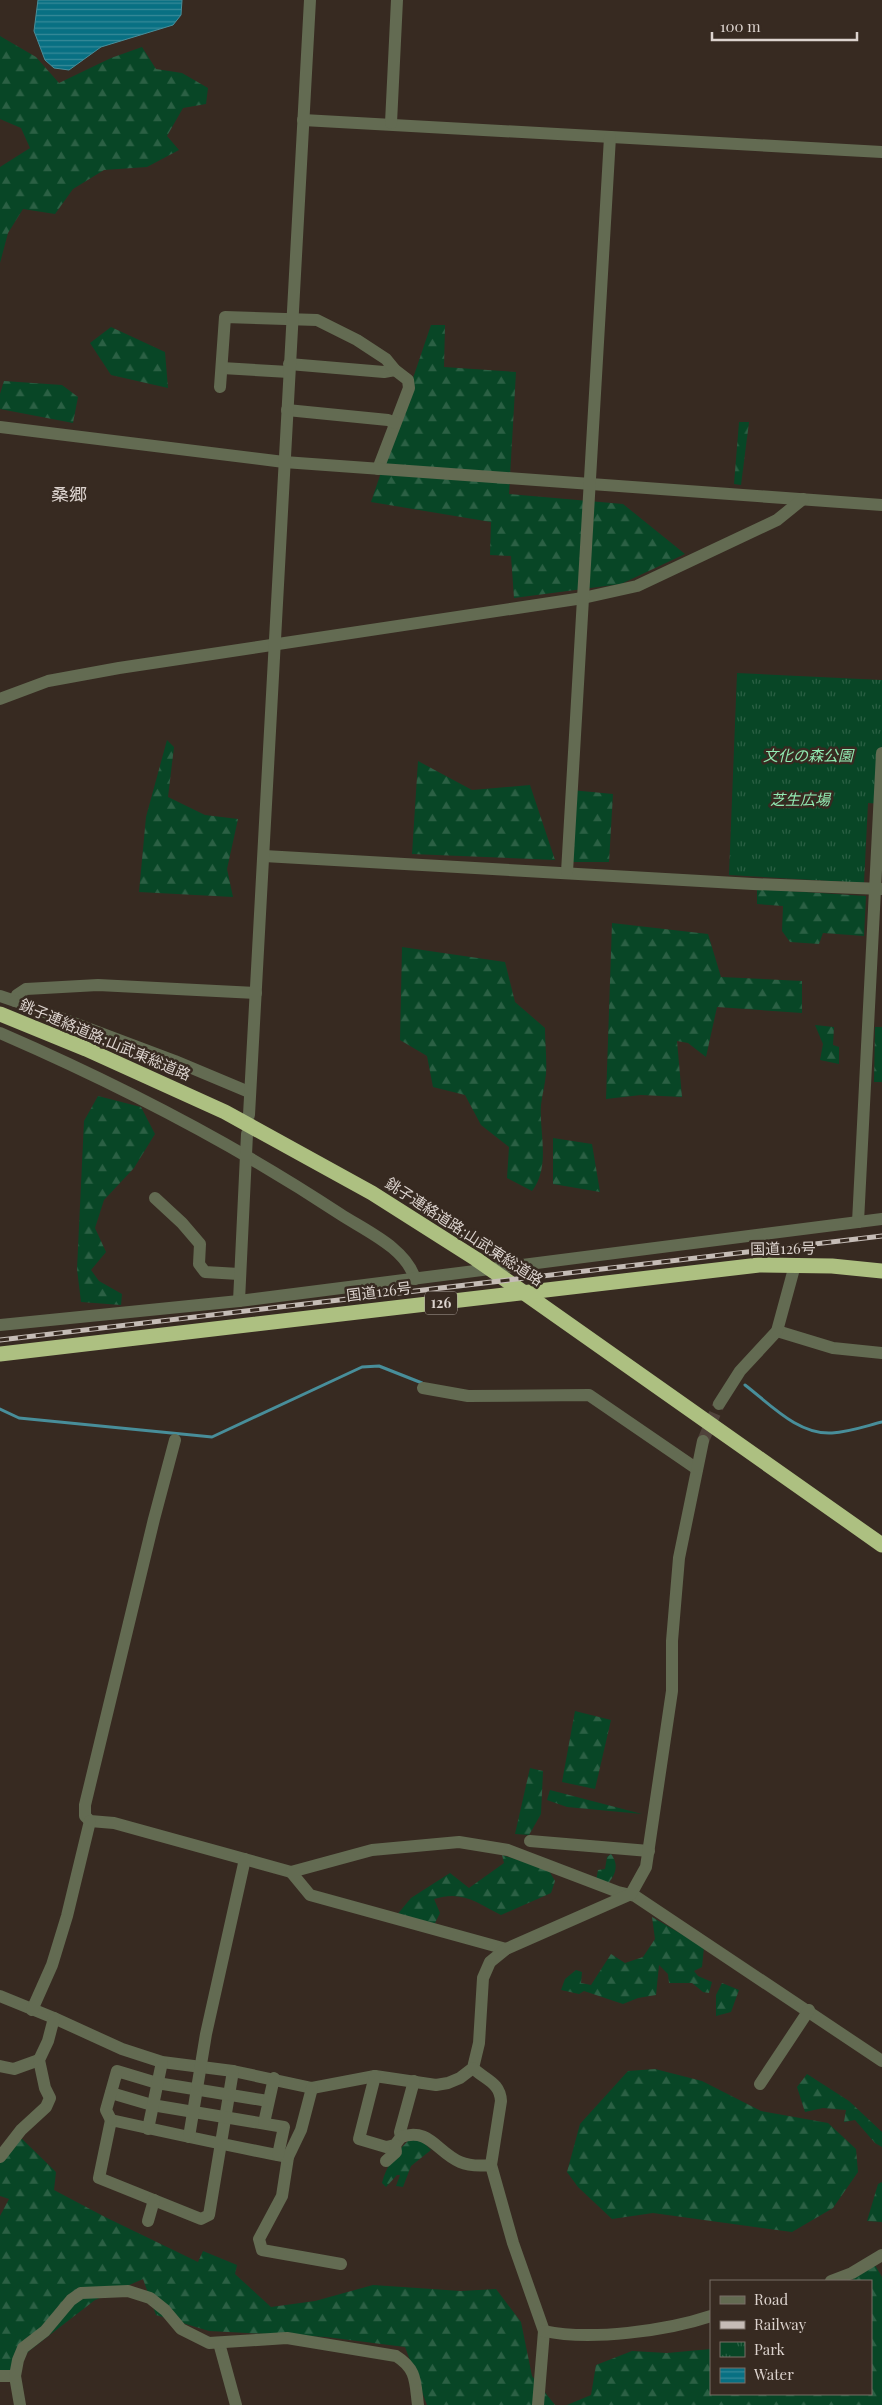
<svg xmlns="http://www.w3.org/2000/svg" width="882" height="2405" viewBox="0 0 882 2405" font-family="'Playfair Display','Noto Sans JP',serif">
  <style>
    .forest { fill: url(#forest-firs) }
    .park { fill: url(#park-tufts) }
    .water { fill: url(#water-rules); stroke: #488e9a }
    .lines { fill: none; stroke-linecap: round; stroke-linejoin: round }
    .stream { stroke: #488e9a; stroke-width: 3 }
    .minor-tunnel { stroke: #50433b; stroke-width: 12; stroke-dasharray: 12 6; stroke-linecap: butt }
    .minor { stroke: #636b52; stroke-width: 12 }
    .highway { stroke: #adc081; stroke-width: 15 }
    .rail-casing { stroke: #c5bcb6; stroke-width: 5 }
    .rail { stroke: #372a21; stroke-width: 3; stroke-dasharray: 9; stroke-linecap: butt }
    .labels { text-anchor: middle; stroke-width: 5; stroke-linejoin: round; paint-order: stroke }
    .shield { fill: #372a21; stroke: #aaa09a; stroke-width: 1 }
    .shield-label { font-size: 14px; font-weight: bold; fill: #dcd3ce }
    .park-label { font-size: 15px; font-style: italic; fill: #91e9b1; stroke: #372a21 }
    .street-label { font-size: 15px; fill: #dcd3ce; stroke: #372a21 }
    .quarter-label { font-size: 18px; fill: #dcd3ce; stroke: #372a21 }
  </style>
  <defs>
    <pattern id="forest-firs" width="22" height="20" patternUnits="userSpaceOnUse" patternTransform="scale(1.25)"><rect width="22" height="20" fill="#084626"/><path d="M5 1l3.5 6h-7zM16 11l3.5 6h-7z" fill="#2b6044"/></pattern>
    <pattern id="park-tufts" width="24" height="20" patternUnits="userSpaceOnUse" patternTransform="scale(1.25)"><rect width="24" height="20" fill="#084626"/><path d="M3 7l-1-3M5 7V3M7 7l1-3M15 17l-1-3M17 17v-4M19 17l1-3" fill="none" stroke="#2b6044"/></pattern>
    <pattern id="water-rules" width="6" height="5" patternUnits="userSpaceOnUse" patternTransform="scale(1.25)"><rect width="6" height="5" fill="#087083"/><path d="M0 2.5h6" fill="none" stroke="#378a99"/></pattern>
  </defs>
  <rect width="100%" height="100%" fill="#372a21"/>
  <g class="forest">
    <path d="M0 36 36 57 59 83 111 58 142 47 156 69 182 73 208 88 206 104 183 108 167 136 179 150 147 167 104 170 73 189 55 214 23 209 8 233 0 263V167L30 148 21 128 0 119Z"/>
    <path d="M431 325H445L444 367 516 372 509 494 623 504 685 554 621 584 514 598 511 556 490 555 491 522 371 502Z"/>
    <path d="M111 327 165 352 168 388 111 375 90 343Z"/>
    <path d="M4 381 62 385 78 397 73 423 0 409V394Z"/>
    <path d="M739 422H749L741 485 734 484Z"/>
    <path d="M167 740 174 747 168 797 205 815 238 819 227 869 233 897 139 892 146 817Z"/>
    <path d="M418 761 472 790 530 785 555 860 412 854Z"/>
    <path d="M571 790 613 794 609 862H567Z"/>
    <path d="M757 889 866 896 864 936 823 933 819 944 790 942 782 931 783 906 757 904Z"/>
    <path d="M612 923 708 934 721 977 802 981V1013L717 1007 706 1057 688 1043 677 1041 682 1097 641 1095 606 1099Z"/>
    <path d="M402 947 505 962 515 1002 545 1028C545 1043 547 1059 546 1074 545 1085 542 1095 541 1105 539 1133 551 1166 532 1191L507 1178 509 1147 481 1125 465 1095 433 1087 427 1056 400 1040Z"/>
    <path d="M815 1025 834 1027 833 1045 839 1047V1064L820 1060 823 1044Z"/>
    <path d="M875 1027H882V1082H874Z"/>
    <path d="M98 1096 141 1107 155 1134 134 1168 104 1200 95 1228 106 1252 91 1270 99 1281 122 1294 121 1305 81 1302 77 1269 84 1121Z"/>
    <path d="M553 1138 592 1144 600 1192 553 1184Z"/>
    <path d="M575 1711 611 1720 595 1789 562 1782Z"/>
    <path d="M530 1768 543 1771 541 1814 529 1835 515 1834Z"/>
    <path d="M550 1790 642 1814 567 1807 547 1800Z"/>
    <path d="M611 1854C620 1866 615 1876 606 1886L596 1881 598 1870 605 1869 607 1857Z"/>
    <path d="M502 1855 548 1869 555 1881 551 1893 501 1915C477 1903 463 1890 434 1899L440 1913 434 1925 396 1916 411 1898 450 1873 469 1888 504 1863Z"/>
    <path d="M652 1917 704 1947 702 1967 694 1971 698 1976 712 1982 709 1993 703 1992 692 1983H669L668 1974 659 1965 656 1995 638 1998 623 2004 584 1991 579 1994 561 1990 565 1979 576 1970 582 1972 581 1983 591 1985 611 1954 625 1963 643 1957 655 1939Z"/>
    <path d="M722 1983 739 1990 731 2012 716 2016V1995Z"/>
    <path d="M655 2069 702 2081 761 2111 828 2123 856 2149 858 2172 833 2208 792 2232 653 2213 612 2219 578 2187 567 2172 580 2124 628 2071Z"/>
    <path d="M807 2074 849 2101 882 2132V2147L875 2143 855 2120 844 2122 846 2110 823 2108 805 2112 797 2087Z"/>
    <path d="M20 2137 56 2172 54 2190 105 2217 198 2262 203 2251 237 2265 235 2274 271 2307 315 2301 373 2285 461 2291 496 2289 521 2322 532 2376 555 2405H427L405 2347 326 2337 209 2331 156 2315 143 2279 95 2300 29 2351 11 2372 0 2373V2216L9 2199 0 2196V2150Z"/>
    <path d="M410 2139 423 2142 431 2150 411 2166 403 2187 396 2186 400 2175H397L386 2187 382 2183C386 2166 397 2151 410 2139Z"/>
    <path d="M882 2182V2222L867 2221 878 2184Z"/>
    <path d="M875 2265 882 2277V2405H567L591 2395 596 2365 632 2351 667 2353 711 2349V2394H871V2281H852L855 2274Z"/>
  </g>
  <path class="park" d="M737 673 882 680V804L868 803 864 883 729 875Z"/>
  <path class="water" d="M38 0H182L181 15 173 25 101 47 69 70 54 68 45 60 34 31Z"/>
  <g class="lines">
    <g class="stream">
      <path d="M745 1385C770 1404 798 1435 832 1433 849 1432 866 1426 882 1422"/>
      <path d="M0 1409 19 1418 212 1437 362 1367 379 1366 422 1383"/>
    </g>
    <path class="minor-tunnel" d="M703 1441 719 1404"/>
    <g class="minor">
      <path d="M303 120 882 152"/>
      <path d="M391 123 397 0"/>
      <path d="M289 364 384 372 395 370"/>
      <path d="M222 368 289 372"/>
      <path d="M220 387 225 317 317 320 357 340 386 359 395 370 408 380 409 388 378 469"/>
      <path d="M287 410 388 420 395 423"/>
      <path d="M0 427 284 462 882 505"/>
      <path d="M0 699 48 681 119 668 583 598 637 586 777 520 803 499"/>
      <path d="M264 856 753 884 882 889"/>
      <path d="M567 872 610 137"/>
      <path d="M0 996 15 1001 17 995 26 989 98 985 256 993"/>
      <path d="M15 1001 175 1061 249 1092"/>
      <path d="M0 1033C120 1085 231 1142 340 1214 366 1231 406 1248 415 1279"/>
      <path d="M249 1115 310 0"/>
      <path d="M155 1198 182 1223 200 1244 199 1264 205 1272 239 1274"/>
      <path d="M858 1222 882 753"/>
      <path d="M239 1301 247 1134"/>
      <path d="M0 1325 239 1301 882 1219"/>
      <path d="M777 1331 833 1348 882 1353"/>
      <path d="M423 1388 468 1396 589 1395 697 1469"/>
      <path d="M719 1404 740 1371 777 1331 795 1265"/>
      <path d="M175 1440 154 1519 85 1805V1816L90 1821 114 1823 291 1872"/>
      <path d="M530 1841 649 1851"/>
      <path d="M506 1949 310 1895 291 1872 372 1850 459 1842 508 1850 618 1892 635 1896 882 2061"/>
      <path d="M0 1996 54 2018 122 2049 162 2062 233 2071 312 2088 375 2076 436 2085 448 2083 460 2078 473 2068 479 2043 483 1978 490 1962 506 1949 631 1894 646 1867 672 1691V1641L679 1558 703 1441"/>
      <path d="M32 2010 52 1965 67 1916 90 1821"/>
      <path d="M0 2066 14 2069 39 2060"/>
      <path d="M473 2068C485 2080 500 2082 501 2101L491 2165 513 2243 544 2331 538 2405"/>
      <path d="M233 2071 209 2215 201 2219 99 2178 111 2120C170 2133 229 2146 288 2157"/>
      <path d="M375 2076 359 2139 386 2147 395 2145 401 2137 400 2132 414 2081"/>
      <path d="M760 2084 809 2010"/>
      <path d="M312 2088 301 2130 288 2157 282 2196 259 2239 262 2250 341 2264"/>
      <path d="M111 2093 152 2105 284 2127 278 2155"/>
      <path d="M111 2120 106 2110 117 2071 157 2083 268 2101"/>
      <path d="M264 2123 274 2078"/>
      <path d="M148 2129 162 2062"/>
      <path d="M189 2137 206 2034 245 1859"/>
      <path d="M401 2137C429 2127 437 2152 460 2162 469 2166 481 2166 491 2165"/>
      <path d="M0 2157 21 2130 46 2107 50 2098 45 2088 39 2060 48 2041 54 2018"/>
      <path d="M386 2161 396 2152 395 2145"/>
      <path d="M148 2221 154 2200"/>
      <path d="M831 2281 852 2273 882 2255"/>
      <path d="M544 2331C590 2341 666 2331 711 2316"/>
      <path d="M219 2343 236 2405"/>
      <path d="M0 2376H15"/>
      <path d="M20 2405 15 2376 18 2360 23 2348 45 2331 71 2300 81 2293 128 2291 150 2298 165 2310 181 2329 209 2343 287 2338 396 2356C417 2369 415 2382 418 2405"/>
    </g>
    <g class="highway">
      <path d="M0 1014 86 1049 225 1112 372 1193 476 1259 882 1545"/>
      <path d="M0 1354 759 1265 832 1266 882 1271"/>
    </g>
    <g class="rail-casing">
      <path id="rail" d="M0 1340 882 1236"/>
    </g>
    <use href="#rail" class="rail"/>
  </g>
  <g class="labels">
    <rect class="shield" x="425" y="1291.5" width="32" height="23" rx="4"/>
    <g class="shield-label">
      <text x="441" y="1308">126</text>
    </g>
    <g class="park-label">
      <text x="808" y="761">文化の森公園</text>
      <text x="800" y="805">芝生広場</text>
    </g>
    <g class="street-label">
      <text transform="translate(105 1040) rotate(23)" y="5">銚子連絡道路;山武東総道路</text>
      <text transform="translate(464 1232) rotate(33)" y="5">銚子連絡道路;山武東総道路</text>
      <text transform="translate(783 1249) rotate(-1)" y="5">国道126号</text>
      <text transform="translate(379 1292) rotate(-7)" y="5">国道126号</text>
    </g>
    <g class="quarter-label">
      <text x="69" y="501">桑郷</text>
    </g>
  </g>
  <rect x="710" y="2280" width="162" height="115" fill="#372a21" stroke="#796e66"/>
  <rect x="720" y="2296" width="25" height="8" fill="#636b52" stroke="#796e66"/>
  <text x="754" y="2305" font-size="15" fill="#dcd3ce">Road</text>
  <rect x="720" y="2321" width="25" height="8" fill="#c5bcb6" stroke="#796e66"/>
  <text x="754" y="2330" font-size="15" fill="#dcd3ce">Railway</text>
  <rect x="720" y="2342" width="25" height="15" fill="url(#park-tufts)" stroke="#796e66"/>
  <text x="754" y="2355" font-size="15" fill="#dcd3ce">Park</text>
  <rect x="720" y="2368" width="25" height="15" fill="url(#water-rules)" stroke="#796e66"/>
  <text x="754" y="2380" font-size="15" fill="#dcd3ce">Water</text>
  <path d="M712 32v8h145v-8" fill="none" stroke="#dcd3ce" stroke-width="2.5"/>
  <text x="720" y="32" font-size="15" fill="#dcd3ce" stroke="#372a21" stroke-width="4" paint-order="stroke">100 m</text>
</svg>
